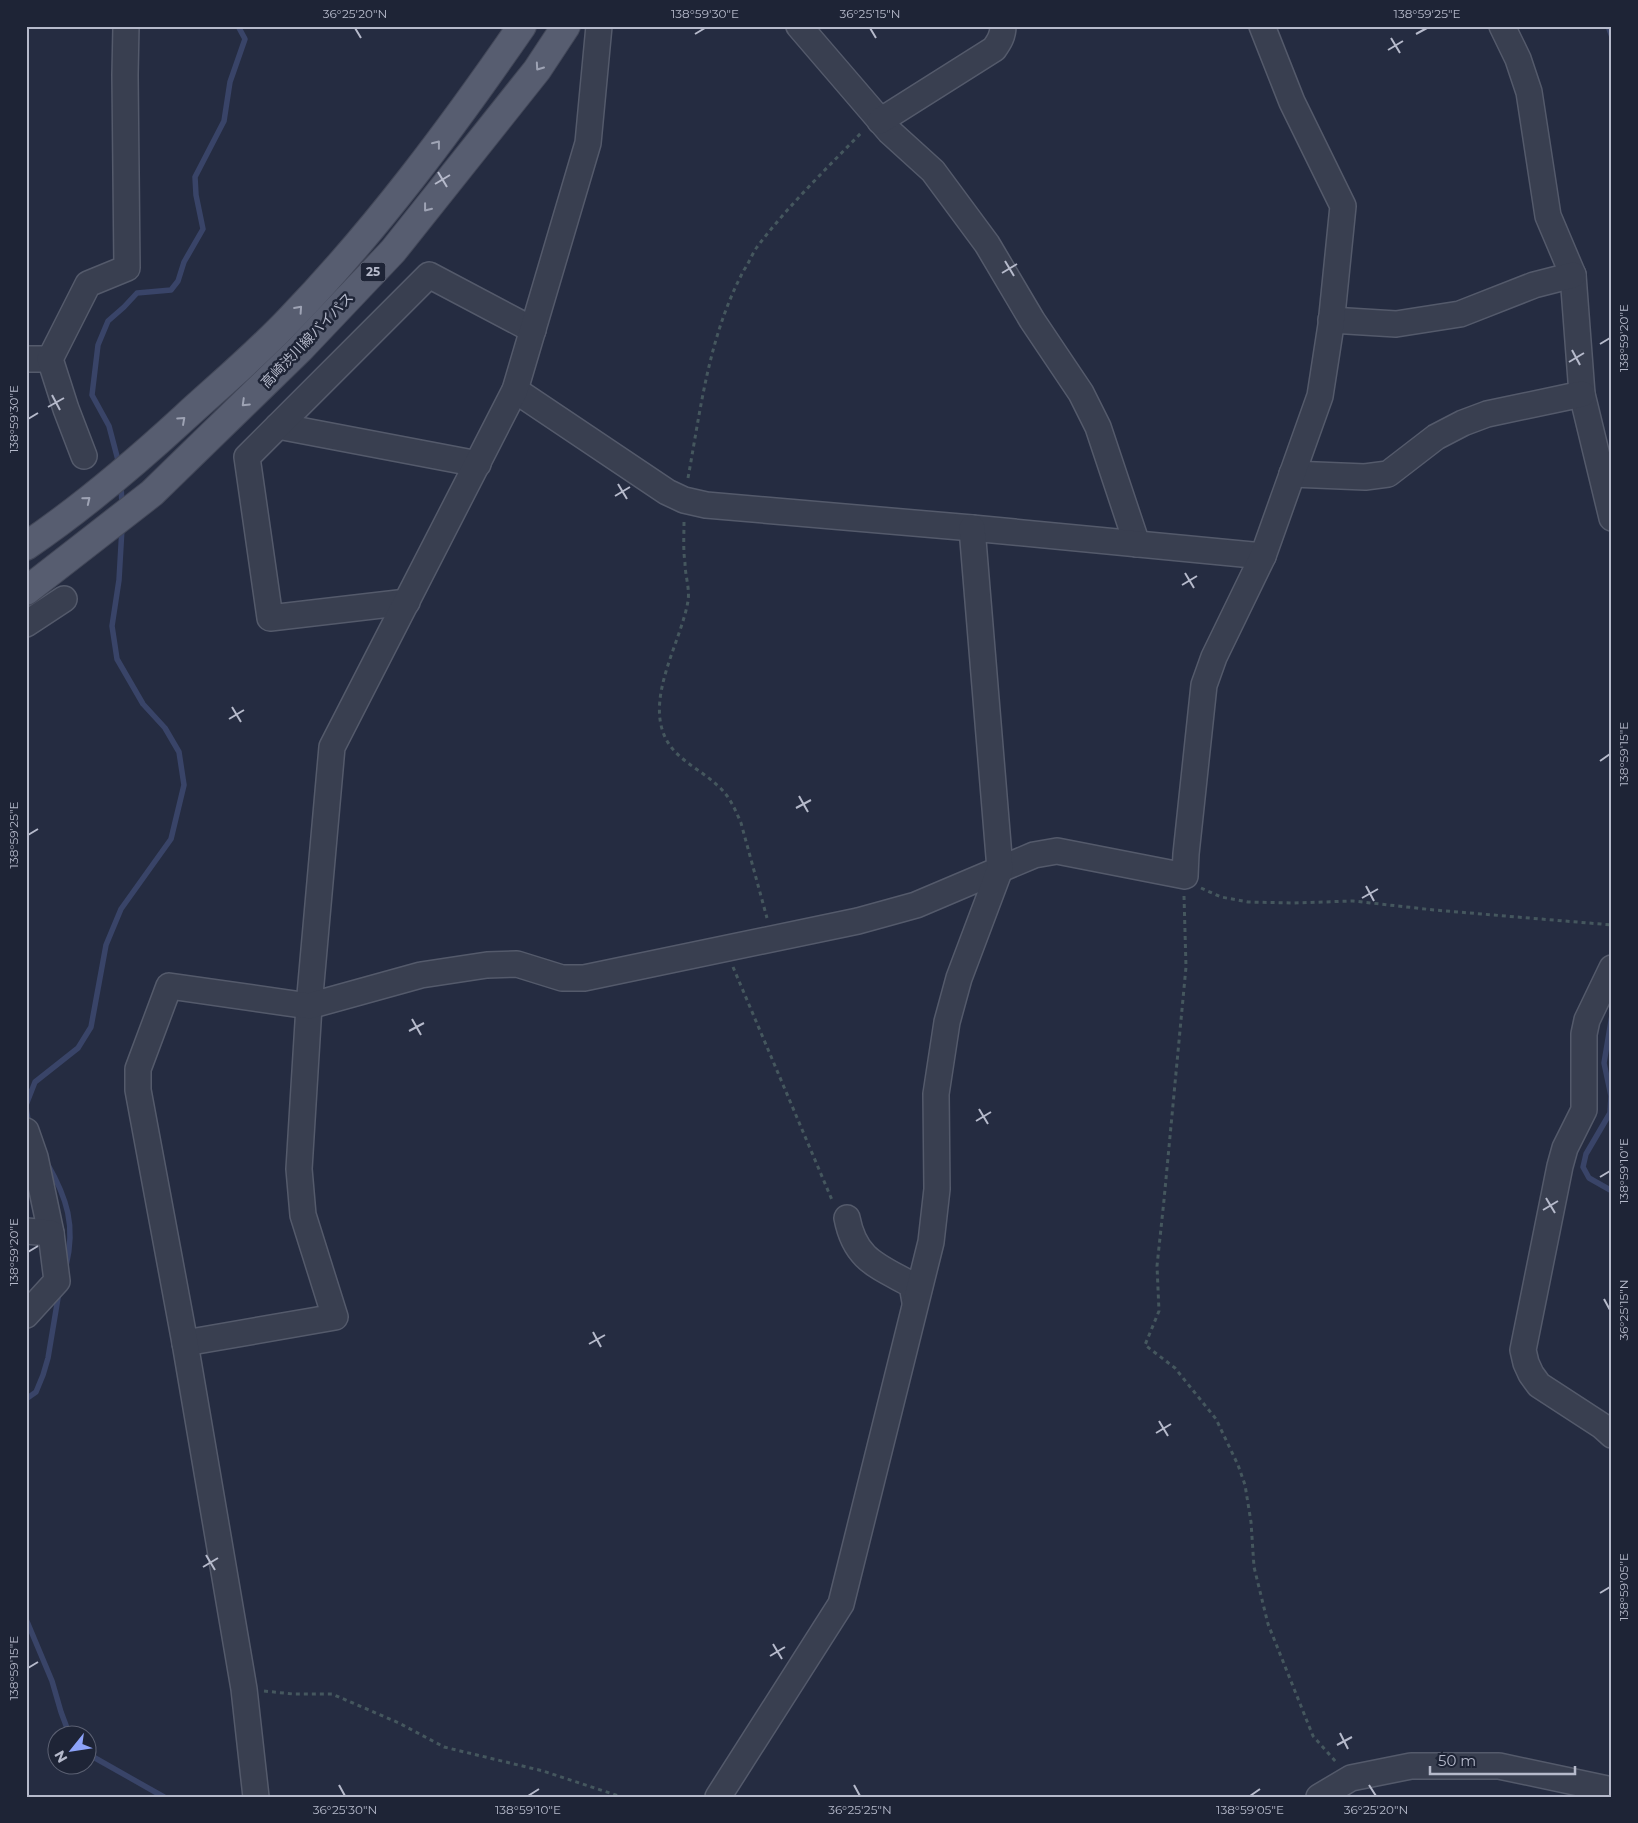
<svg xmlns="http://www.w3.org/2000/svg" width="1638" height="1823" viewBox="0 0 1638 1823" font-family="Montserrat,'Noto Sans JP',sans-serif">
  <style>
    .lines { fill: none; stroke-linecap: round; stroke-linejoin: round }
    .stream { stroke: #394468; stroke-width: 5.5 }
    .minor-casing { stroke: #545a6b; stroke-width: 28 }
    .major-casing { stroke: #434859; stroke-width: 30 }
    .path { stroke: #45575e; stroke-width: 3; stroke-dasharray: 4 4; stroke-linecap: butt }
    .minor { stroke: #393f50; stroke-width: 25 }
    .major { stroke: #575d70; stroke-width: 28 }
    .oneway { stroke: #9ea3b4 }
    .ticks { fill: none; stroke: #b6bacb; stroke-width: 2 }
    .labels { text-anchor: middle; stroke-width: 5; stroke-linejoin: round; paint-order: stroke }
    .shield { fill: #1e2436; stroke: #888d9e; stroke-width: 1 }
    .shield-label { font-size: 12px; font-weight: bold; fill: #b6bacb }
    .street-label { font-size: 14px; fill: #b6bacb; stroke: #1e2436 }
    .neatline { fill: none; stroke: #b6bacb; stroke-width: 2 }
    .ticks-label { font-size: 12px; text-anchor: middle; fill: #b6bacb }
  </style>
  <rect width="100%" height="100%" fill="#252c41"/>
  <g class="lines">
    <g class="stream">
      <path d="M1608 26 1612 37"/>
      <path d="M119 464 109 426 92 395 98 345 108 321 124 307 137 293 171 290 178 281 184 262 203 229 196 195 195 177 224 121 230 82 245 39 238 26"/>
      <path d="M121 485 122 506"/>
      <path d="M1612 1015 1604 1063 1611 1096 1610 1113 1586 1154 1583 1167 1589 1178 1612 1191"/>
      <path d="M26 1105 35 1082 78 1048 91 1027 106 945 121 909 171 839 184 785 179 752 165 728 143 704 117 659 112 626 119 580 122 528"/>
      <path d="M26 1107 29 1126"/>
      <path d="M47 1163C67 1198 76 1226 66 1266"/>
      <path d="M26 1399 36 1392 43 1375 48 1358 59 1292"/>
      <path d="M26 1619 52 1681 61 1712 70 1736"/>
      <path d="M88 1754 164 1797"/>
    </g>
    <g class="minor-casing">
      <g id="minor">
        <path d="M799 26 890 132 933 171 987 244 1032 320 1081 393 1098 427 1137 544"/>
        <path d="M1502 26 1518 59 1529 92 1548 216 1573 275 1582 394 1612 518"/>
        <path d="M880 121 994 49C999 42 1003 36 1003 26"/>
        <path d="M1331 320 1396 324 1460 314 1534 285 1573 275"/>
        <path d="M26 359H50"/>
        <path d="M515 390 667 492 684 500 706 505 972 528 1263 556"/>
        <path d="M278 426 478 464"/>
        <path d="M84 456 66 409 50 359 88 284 127 268 125 75 126 26"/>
        <path d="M1292 474 1365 477 1388 474 1436 437 1463 423 1487 414 1582 394"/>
        <path d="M407 602 270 618 247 457 429 275 533 330"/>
        <path d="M26 624 64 599"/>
        <path d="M1612 968 1587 1020 1584 1034V1110L1565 1148 1560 1166 1523 1350 1526 1363 1531 1374 1539 1385 1602 1426 1612 1435"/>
        <path d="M26 1131 35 1157 51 1233"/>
        <path d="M847 1218C855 1260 878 1266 912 1285L915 1302"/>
        <path d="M26 1231 51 1233 57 1281 26 1315"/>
        <path d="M185 1343 335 1317 303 1215 299 1169 309 1006 332 747 515 390 588 143 599 26"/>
        <path d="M256 1797 244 1689 185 1343 138 1090V1069L169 986 309 1006 421 975 487 965 517 964 562 978H584L858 921 916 905 1034 855 1057 851 1185 876 1186 854 1204 685 1214 657 1263 556 1320 396 1331 325 1343 206 1292 102 1262 26"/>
        <path d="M718 1797 841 1604 931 1242 937 1189 936 1094 947 1022 959 978 1000 869 972 528"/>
        <path d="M1319 1797 1351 1778 1411 1766H1499L1612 1790"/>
      </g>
    </g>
    <g class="major-casing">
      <g id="major">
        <path d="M26 546C82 508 135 463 185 417 220 385 257 354 290 319 376 230 451 129 522 26"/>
        <path d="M26 591 152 493 300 349 393 251 537 70 566 26"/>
      </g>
    </g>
    <g class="path">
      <path d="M688 478C701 407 709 335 744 270 749 263 752 254 757 247 788 206 826 169 862 132"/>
      <path d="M684 522C684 535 683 549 685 563 685 575 690 589 688 601 681 642 646 696 665 737 675 759 700 769 717 785 729 795 735 809 741 823L767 918"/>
      <path d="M1201 888 1221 897 1248 902 1293 903 1353 901 1434 910 1612 925"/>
      <path d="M1184 896 1186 967 1164 1200 1157 1266 1159 1311 1145 1345 1175 1368 1216 1419 1238 1465 1245 1485 1251 1522 1254 1567 1268 1624 1313 1736 1337 1763"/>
      <path d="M733 967 832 1200"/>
      <path d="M264 1691 293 1694H332L399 1723 444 1747 543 1771 622 1797"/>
    </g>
    <use href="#minor" class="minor"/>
    <use href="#major" class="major"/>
  </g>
  <defs><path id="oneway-chevron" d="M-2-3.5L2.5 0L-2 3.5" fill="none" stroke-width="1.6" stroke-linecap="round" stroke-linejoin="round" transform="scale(1.25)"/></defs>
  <g class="oneway">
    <use href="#oneway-chevron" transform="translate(539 67) rotate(125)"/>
    <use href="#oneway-chevron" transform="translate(437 144) rotate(-52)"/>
    <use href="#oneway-chevron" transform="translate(427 208) rotate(128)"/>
    <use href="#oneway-chevron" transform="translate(299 309) rotate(-48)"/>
    <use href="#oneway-chevron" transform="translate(245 403) rotate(136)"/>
    <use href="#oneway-chevron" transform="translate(182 420) rotate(-42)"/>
    <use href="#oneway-chevron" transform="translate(87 500) rotate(-39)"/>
  </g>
  <path class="ticks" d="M355 28 361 38M870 28 876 38M695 34 705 28M1416 34 1427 28M1391 38 1400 53M1388 50 1403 41M438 172 447 187M435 184 450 175M1005 261 1014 276M1002 273 1017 264M1600 344 1610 338M1572 350 1580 365M1569 362 1584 353M52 395 60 410M48 407 64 398M28 419 38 413M618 484 627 499M615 496 630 487M1185 573 1194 588M1182 585 1197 576M232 707 241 722M229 719 244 710M1600 761 1610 754M799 796 808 812M796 808 811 800M28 835 38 829M1366 886 1374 901M1362 898 1378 889M412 1019 421 1035M409 1031 424 1023M979 1109 988 1124M976 1121 991 1112M1600 1177 1610 1171M1546 1198 1555 1213M1543 1210 1558 1201M28 1252 38 1246M1604 1299 1610 1310M593 1332 601 1347M589 1344 605 1335M1159 1421 1168 1436M1156 1433 1171 1424M206 1555 215 1570M203 1567 218 1558M1600 1593 1610 1587M773 1644 782 1659M770 1656 785 1647M28 1668 38 1662M1340 1733 1348 1749M1337 1745 1352 1737M339 1785 345 1796M854 1785 860 1796M1369 1785 1376 1796M528 1796 539 1789M1250 1796 1260 1789"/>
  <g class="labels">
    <rect class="shield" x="360.5" y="262.5" width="25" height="19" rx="4"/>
    <g class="shield-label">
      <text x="373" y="276">25</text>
    </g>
    <g class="street-label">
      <text transform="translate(307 340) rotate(-46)" y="5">高崎渋川線バイパス</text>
    </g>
  </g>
  <rect width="1638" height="1823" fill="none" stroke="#1e2436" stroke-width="55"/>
  <g transform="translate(72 1750) rotate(240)"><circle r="24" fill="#1e2436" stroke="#5b6072"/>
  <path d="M0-4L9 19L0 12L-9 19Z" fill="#8da3f9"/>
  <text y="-8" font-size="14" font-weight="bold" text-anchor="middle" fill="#b6bacb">N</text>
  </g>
  <path d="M1430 1766v8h145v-8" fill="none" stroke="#b6bacb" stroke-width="2.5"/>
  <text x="1438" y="1766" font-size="15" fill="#b6bacb" stroke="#1e2436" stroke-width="4" paint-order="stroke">50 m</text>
  <rect x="28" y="28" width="1582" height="1768" class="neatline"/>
  <g class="ticks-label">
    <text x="355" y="18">36°25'20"N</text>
    <text x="705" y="18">138°59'30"E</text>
    <text x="870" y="18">36°25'15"N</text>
    <text x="1427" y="18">138°59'25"E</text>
    <text transform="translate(1624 338) rotate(-90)" y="4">138°59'20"E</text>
    <text transform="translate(14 419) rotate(-90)" y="4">138°59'30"E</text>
    <text transform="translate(1624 754) rotate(-90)" y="4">138°59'15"E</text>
    <text transform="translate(14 835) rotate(-90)" y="4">138°59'25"E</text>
    <text transform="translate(1624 1171) rotate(-90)" y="4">138°59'10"E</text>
    <text transform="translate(14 1252) rotate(-90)" y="4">138°59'20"E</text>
    <text transform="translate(1624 1310) rotate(-90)" y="4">36°25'15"N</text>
    <text transform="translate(1624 1587) rotate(-90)" y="4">138°59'05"E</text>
    <text transform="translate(14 1668) rotate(-90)" y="4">138°59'15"E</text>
    <text x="345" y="1814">36°25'30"N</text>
    <text x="528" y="1814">138°59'10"E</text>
    <text x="860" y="1814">36°25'25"N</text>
    <text x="1250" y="1814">138°59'05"E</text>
    <text x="1376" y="1814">36°25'20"N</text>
  </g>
</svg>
